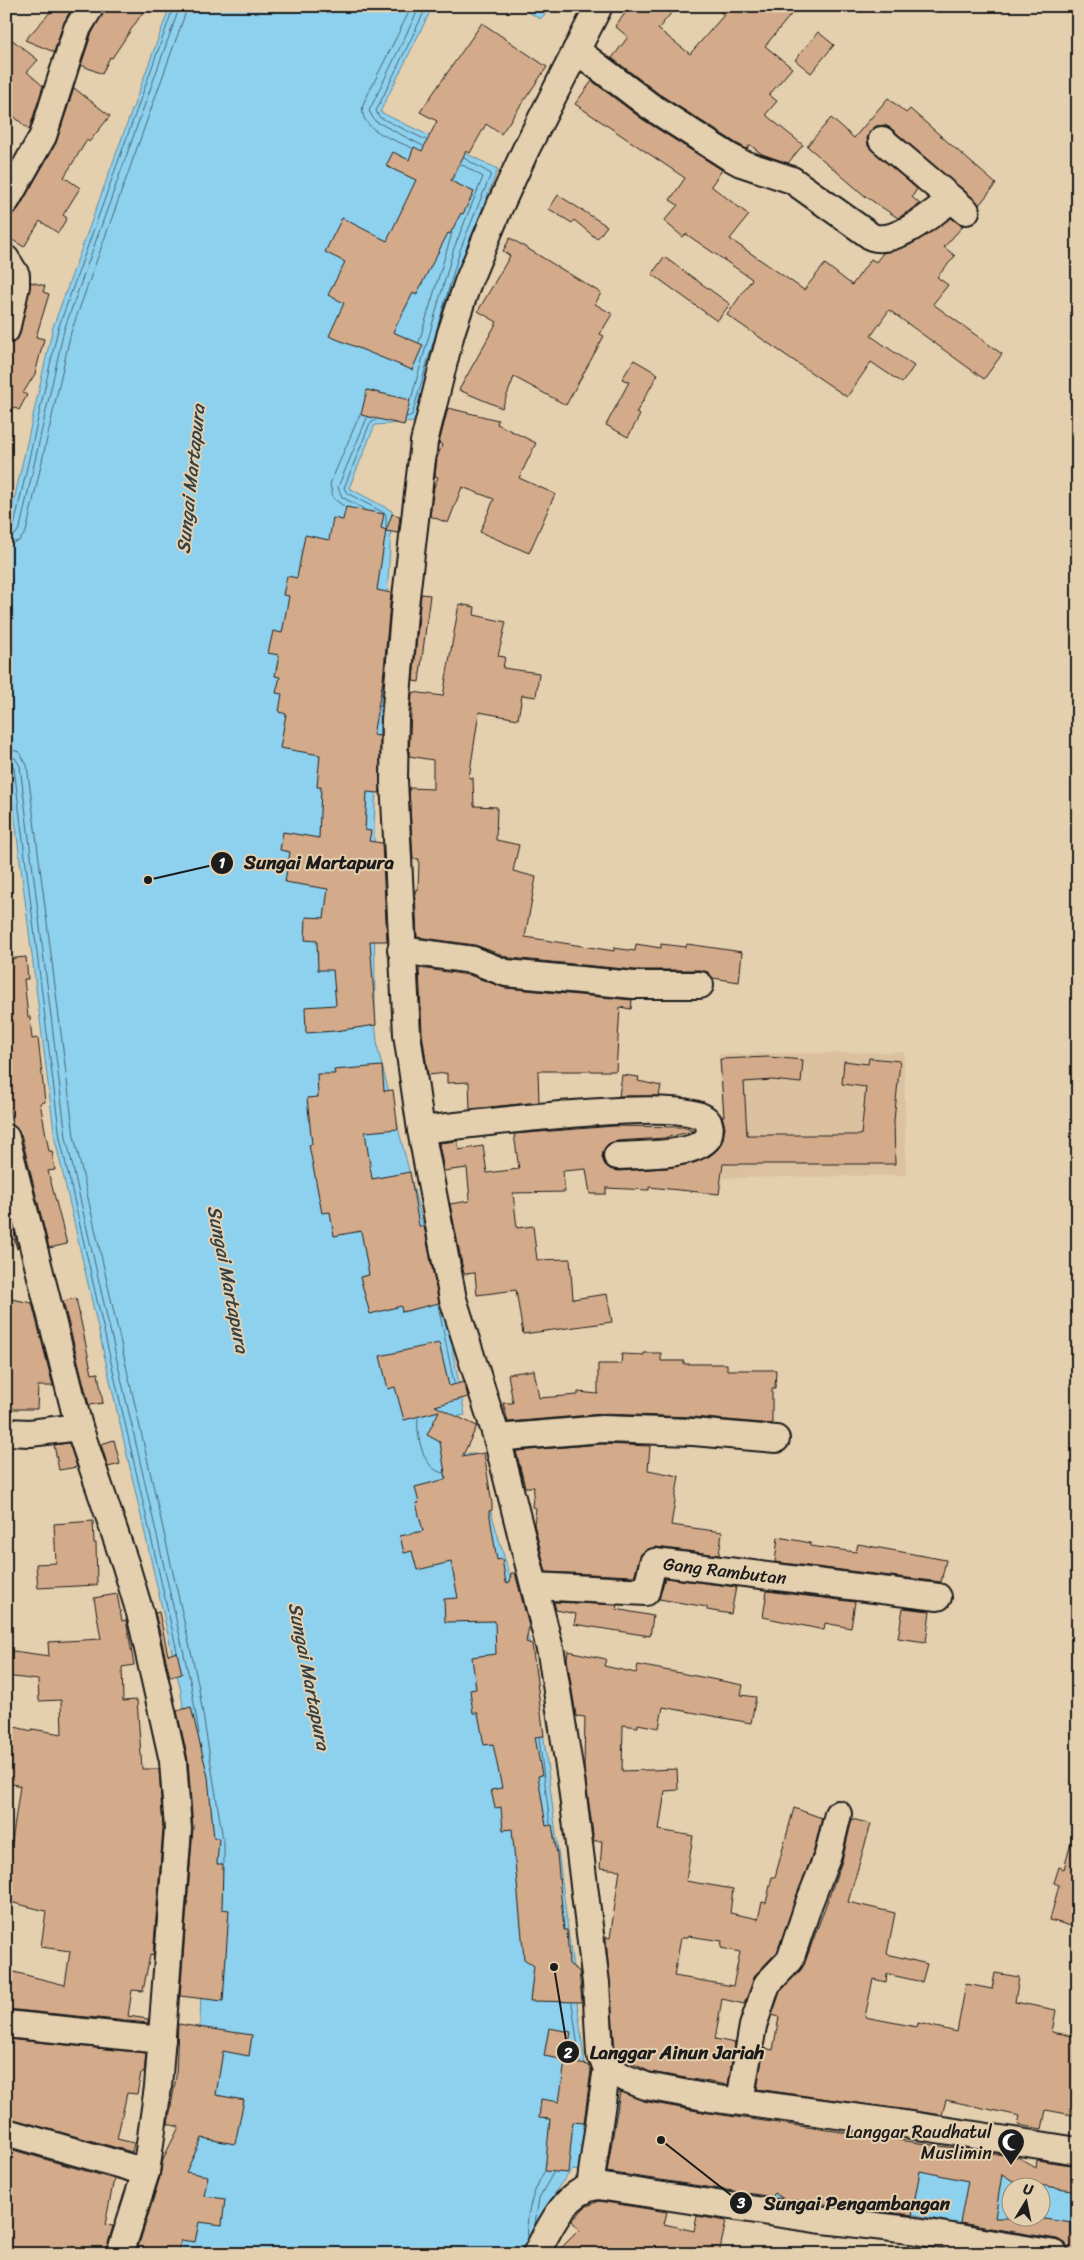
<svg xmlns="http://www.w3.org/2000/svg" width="1084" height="2260" viewBox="0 0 1084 2260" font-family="Sriracha,sans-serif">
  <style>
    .built { fill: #dbc1a0 }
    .water { fill: #8dd1ef; stroke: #60899b; fill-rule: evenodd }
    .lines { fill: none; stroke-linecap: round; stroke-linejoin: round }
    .shore { stroke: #496470; stroke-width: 1 }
    .building { fill: #d4ab8a; stroke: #1c1c1c; fill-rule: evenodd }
    .minor-casing { stroke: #1c1c1c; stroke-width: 30 }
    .minor { stroke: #e4cfae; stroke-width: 26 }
    .labels { text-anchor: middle; stroke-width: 4; stroke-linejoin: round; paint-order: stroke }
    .street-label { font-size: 18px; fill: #1c1c1c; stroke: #e4cfae }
    .poi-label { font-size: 18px; fill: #1c1c1c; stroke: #e4cfae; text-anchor: end }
    .water-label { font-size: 19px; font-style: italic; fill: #334046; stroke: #e4cfae }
    .leader { fill: none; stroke: #1c1c1c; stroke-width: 2 }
    .callout-dot { fill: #1c1c1c; stroke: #e4cfae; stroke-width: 2 }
    .mark-label { font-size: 15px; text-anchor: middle; font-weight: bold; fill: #fff }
    .callout-label { font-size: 19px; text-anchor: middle; font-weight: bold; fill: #1c1c1c; stroke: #e4cfae; stroke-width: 4; stroke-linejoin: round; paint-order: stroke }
  </style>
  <rect width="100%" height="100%" fill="#e4cfae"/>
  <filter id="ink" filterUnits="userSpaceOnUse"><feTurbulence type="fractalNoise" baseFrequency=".02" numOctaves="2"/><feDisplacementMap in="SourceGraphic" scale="10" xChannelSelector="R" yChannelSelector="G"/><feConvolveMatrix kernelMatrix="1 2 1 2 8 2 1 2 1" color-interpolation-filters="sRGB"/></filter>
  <g filter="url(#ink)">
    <path class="built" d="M904 1052 906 1175 724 1178 719 1054Z"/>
    <g class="water">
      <path d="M170 6H433L380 112 498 169 465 252 416 422 375 425 349 488 392 511 374 823 375 1022 378 1050 445 1311 465 1415 436 1421 443 1455 474 1454 534 1659 587 2081 606 2099 704 2121 1078 2176V2245L1011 2235 835 2198 793 2193 774 2199 573 2170C546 2196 545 2218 550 2254H158L197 2108 206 1850 180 1687 55 1139 6 748V536L53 327ZM1012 2188H1042V2218H1012Z"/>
      <path d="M519 6H553L540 19Z"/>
    </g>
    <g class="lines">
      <g class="shore">
        <path d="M412 6 364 102C354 129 394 139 412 148"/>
        <path d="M420 6 369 111 375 121 423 146"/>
        <path d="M426 140 379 117 376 111 427 6"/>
        <path d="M419 342 452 233"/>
        <path d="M411 399 454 248 483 177 461 164"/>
        <path d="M407 417 412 415 460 250 491 174 464 158"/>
        <path d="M376 420 370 423 344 488 347 493 386 514V528"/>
        <path d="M345 507 333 498 330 484 360 414"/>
        <path d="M364 509 342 497 338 487 367 418"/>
        <path d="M6 531 14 526 58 329 174 6"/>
        <path d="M6 537 15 535 20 528 64 330 180 6"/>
        <path d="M6 544 19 541 26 532 71 332 188 6"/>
        <path d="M6 748 19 752 27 765 74 1136 198 1683 224 1846V1863"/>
        <path d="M6 756 15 758 20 766 66 1137 191 1685 199 1734"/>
        <path d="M6 762 11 763 14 768 60 1138 177 1651"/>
        <path d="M438 1305 454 1383"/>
        <path d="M418 1418C416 1435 423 1471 444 1473"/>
        <path d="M539 1738 550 1824"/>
        <path d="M572 2003 580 2063"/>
        <path d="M535 2224 539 2198 553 2173"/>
        <path d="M528 2237C525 2214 533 2192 544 2172"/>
      </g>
    </g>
    <g class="building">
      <path d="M56 6H73L63 24 54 52 25 40Z"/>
      <path d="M106 6H147L112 58 110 57 102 74 81 65 91 35Z"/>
      <path d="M631 6H677L658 29 690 54 724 15 713 6H798L765 46 792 68 769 95 777 101 767 113V116L803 145 788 163 762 154 750 145 747 149 736 143 659 94 612 58 628 37 615 26Z"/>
      <path d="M482 23 547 67 501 134 486 124 470 153 466 151 451 181 474 192 463 214 461 213 450 234 448 233 416 295 413 293 393 332 423 345 412 370 329 336 344 303 328 295 345 262 325 252 342 218 387 241 416 180 386 166 393 152 409 160 414 147 422 151 437 121 420 112Z"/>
      <path d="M818 32 834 45 811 73 795 60Z"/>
      <path d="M6 35 38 60 27 72 43 86 29 130 6 109Z"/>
      <path d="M592 81 642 119 722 170 711 186 749 215 730 239 804 290 825 264 852 285 871 259 876 262 883 253 910 245 951 218 963 226 944 247 955 256 937 277 948 285 933 304 1002 354 984 379 889 310 871 336 914 366 902 383 871 362 847 397 727 315 752 279 686 234 683 237 664 221 678 205 670 200 685 178 575 104Z"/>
      <path d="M74 88 110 116 89 142 87 140 64 177 80 188 63 215 67 218 58 233 40 221 24 247 6 236V221L10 215 19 208 56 143Z"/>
      <path d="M888 98 906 113 910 109 996 184 979 205 892 129 885 125 876 126 870 131 867 138 868 146 917 189 912 197 920 204 898 218 865 196 807 146 831 118 854 138Z"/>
      <path d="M6 153 13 158 6 170Z"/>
      <path d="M558 195 607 226 597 239 574 220 572 223 549 209Z"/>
      <path d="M510 238 601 293 595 304 612 314 600 334 604 336 566 405 514 377 502 408 459 390 497 322 478 311 510 256 503 251Z"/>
      <path d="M664 257 730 304 717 321 652 274Z"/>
      <path d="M31 282 45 286 43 292 49 294 36 337 44 339 35 374 23 393 27 395 19 410 13 407 6 418V345L17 340 20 334Z"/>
      <path d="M634 360 658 374 636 413 640 415 628 437 606 425 629 382 622 379Z"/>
      <path d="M367 390 410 400 404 425 361 415Z"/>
      <path d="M448 408 498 420 497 424 536 443 519 478 555 494 529 553 480 532 494 499 462 487 448 523 430 516 434 487 438 477 435 476 437 458 442 445 439 443Z"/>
      <path d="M346 507 384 514 381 528 386 530 377 590 391 593 383 680 373 735 380 736V790L379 793 367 792 365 830 371 831 369 841 382 843 387 941H370L376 1025 335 1031 306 1033 305 1007 336 1005 333 970H318L317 941 305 940 306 917 324 918 328 889 285 882 290 852 280 850 283 832 319 838 321 787H317L320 755 280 748 286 714 279 712 282 694 276 693 280 677 275 676 279 655 268 653 273 631 282 633 289 596 283 595 287 576 297 578 305 535 329 540 333 518 343 520Z"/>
      <path d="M392 514 400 516 398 533 386 531Z"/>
      <path d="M421 594 430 595 419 682 413 681Z"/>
      <path d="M459 604 475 607 474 615 506 622 498 656 505 657 503 668 539 673 536 697 522 695 518 719 479 712 469 778H473L474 806 497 807 496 840 519 845 513 871 536 877 525 937 614 951V948L635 951 636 944 661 948V944L686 947 687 944 742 952 739 982 713 978 708 972 700 970H635L510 958 475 945 417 937 415 890H418L419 859H413L409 788 433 789V760L409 756 412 692 443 696Z"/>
      <path d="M26 957 28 979H24L28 1017H30L32 1039 38 1038 45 1102 40 1103 49 1151H52L55 1170 48 1171 67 1244 49 1248 21 1134 12 1125 9 1108 6 1109V959Z"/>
      <path d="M419 968 469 975 505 988 632 1000 631 1009 620 1007 616 1071H538L539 1102 470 1109 469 1082 447 1083V1073L428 1075 422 1033Z"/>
      <path d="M769 1057 803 1060 801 1083 772 1080 744 1082 747 1135H861L866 1087 842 1084 844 1061 868 1064 869 1058 900 1061 894 1121 895 1164H723L719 1194 649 1187V1190L606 1188V1194H590L586 1169 563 1171 565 1192 513 1193 517 1228 533 1226 537 1260 570 1259 573 1299 607 1294 612 1322 523 1334 516 1290 477 1295 475 1273 464 1274 450 1204 469 1201 470 1199 467 1168 444 1171 439 1143 458 1141 459 1150 483 1146 487 1173 519 1169 514 1134 614 1126 683 1127 694 1131 664 1138 616 1141 608 1144 604 1149 602 1157 605 1165 610 1169 618 1171 667 1168 694 1163 710 1156 718 1149 723 1139 725 1127 722 1116H724L720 1059Z"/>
      <path d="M382 1066 384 1091 393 1090 398 1129 365 1132 372 1179 410 1172 419 1226H424L439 1303 402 1312 401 1306 370 1314 360 1277 369 1275 361 1231 334 1236 330 1212 322 1213 309 1145 312 1144 307 1098 318 1097 317 1074H335L334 1070Z"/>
      <path d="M622 1075 639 1077 638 1081 661 1086 659 1096H619Z"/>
      <path d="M6 1200 18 1249H17L14 1239H6Z"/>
      <path d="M6 1298 32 1303 53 1386H38L37 1409H6Z"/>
      <path d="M76 1298 92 1374 98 1373 103 1403 89 1405 63 1301Z"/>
      <path d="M439 1343 449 1386 464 1382 468 1397 435 1406 477 1426 462 1457 484 1453 492 1504V1510L489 1511 497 1560 502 1559 506 1583 510 1582 511 1573H515L529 1626 526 1642 532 1644 544 1736 535 1737 542 1775 538 1776 546 1826 552 1825 557 1854 564 1930H567L569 1964 579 1971 582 2002 530 2001 534 1966 524 1959 512 1829 503 1830 501 1807 495 1808 491 1790 502 1788 493 1744 484 1745 478 1713H473L470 1690 476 1689 472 1657 496 1654 495 1621 445 1622 444 1599 458 1598 451 1562 417 1570 412 1551 404 1553 400 1536 423 1531 416 1503H419L415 1487 446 1479 440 1442 427 1435 439 1411 404 1420 395 1387 388 1389 380 1356Z"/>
      <path d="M644 1353H661V1361H684V1364H727V1370H776L775 1388H772V1424L694 1417 602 1414 508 1422 503 1403H513L508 1374 534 1370 539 1398 578 1395V1392L598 1394V1364H621L622 1354 644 1355Z"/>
      <path d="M114 1440 120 1464 108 1467 101 1444Z"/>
      <path d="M69 1443 77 1467 59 1470 54 1445Z"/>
      <path d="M602 1444 650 1446 648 1470 679 1476 671 1525 722 1532 719 1555 656 1547 648 1549 641 1554 634 1576 546 1572 534 1524 536 1508 532 1507 534 1487H525L516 1451Z"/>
      <path d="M93 1521 94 1543H96L97 1585 38 1588 36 1564 56 1563 54 1524Z"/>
      <path d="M778 1537 811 1543 810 1546 856 1552 858 1544 946 1560 941 1582 775 1562Z"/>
      <path d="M665 1578 736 1587 731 1614 707 1610V1607L659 1599Z"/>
      <path d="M767 1591 855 1602 851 1628 825 1623 824 1630 763 1617Z"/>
      <path d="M117 1594 122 1621 126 1620 134 1665 122 1667 123 1701 137 1700 142 1769H159L163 1829 153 1956 150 1955 143 1991 132 1990 128 2016 148 2019V2023L6 2009V1970L65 1985 70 1951 41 1947 46 1911 6 1901V1841L12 1842 20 1786 6 1782V1725L32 1731V1729L62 1734 61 1700 39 1701 38 1680 6 1676V1650L49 1656 48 1642 101 1639 94 1598Z"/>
      <path d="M554 1602 617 1605 616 1609 653 1616 650 1636 574 1624 576 1614 556 1610Z"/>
      <path d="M903 1608 930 1611 926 1642 898 1638Z"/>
      <path d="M159 1612 168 1655 177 1652 182 1674 170 1677 155 1613Z"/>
      <path d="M568 1651 606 1659 604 1666 636 1673 638 1665 743 1685 741 1695 756 1697 751 1723 663 1707 659 1728 638 1724V1727L623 1725 622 1771 677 1769 678 1790 665 1791 659 1830 693 1836 686 1881 733 1889 730 1913 758 1919 762 1902 766 1903 772 1877H775L794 1808 822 1818 814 1850 777 1952 756 1974 744 2004 722 1999 715 2039 735 2043 728 2085 650 2072 618 2056 615 2050 606 1939V1937L610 1938 620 1870 600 1868 602 1841H594L584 1768 585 1717 576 1716 567 1659ZM688 1936 722 1941 721 1948 740 1952 733 1986 674 1976 681 1938H687Z"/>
      <path d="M191 1707 208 1777 214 1838H219L217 1864H223L222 1909 229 1910 223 2001 180 1996 193 1828 188 1760 177 1711Z"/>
      <path d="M852 1819 871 1824 848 1902 895 1913 887 1954 927 1964 922 1982 887 1974 886 1982 873 1979 865 2017 917 2027 918 2023 957 2032 966 1984 992 1989 995 1973 1019 1977 1015 2002 1056 2010 1052 2032 1078 2037V2116L1046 2110 1042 2129 1018 2125 1020 2116 946 2100 942 2115 757 2089 764 2048 773 2050 779 2017 772 2015 780 1992 804 1965 842 1861Z"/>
      <path d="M1073 1835 1078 1836V1928L1050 1920 1059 1885 1054 1883 1059 1867 1064 1869Z"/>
      <path d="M178 2024 252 2035 249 2056 223 2051 216 2095 244 2100 235 2144 202 2138 186 2172 208 2176 204 2196 225 2199 222 2225 199 2222 195 2242 181 2240 178 2254H136L160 2177 163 2159 179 2127 168 2124 176 2077Z"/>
      <path d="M549 2028 571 2032 566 2060 544 2056Z"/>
      <path d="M6 2039 146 2053 144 2073H141L137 2094 127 2093 117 2139 134 2143 132 2152 6 2117Z"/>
      <path d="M565 2062 589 2065 591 2070 584 2123 573 2122 568 2173 545 2171 550 2119 539 2118 541 2099 559 2102Z"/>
      <path d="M620 2092 643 2101 708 2113 1018 2157 1036 2168 1037 2160 1078 2166V2191L1013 2181 1002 2174 995 2218H1037L1072 2223 1071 2233 1078 2234V2252L1069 2251 1065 2243 1057 2239 960 2223 968 2181 920 2171 912 2215 784 2199 774 2193 773 2197 607 2172Z"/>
      <path d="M6 2148 114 2179 105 2225 113 2226 105 2254H20L6 2247Z"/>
      <path d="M599 2201 667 2212 664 2224 694 2231 697 2216 726 2221 719 2254H555L579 2230 572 2221 585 2207Z"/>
    </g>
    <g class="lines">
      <g class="minor-casing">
        <g id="minor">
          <path d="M599 6 526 149 498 210 468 282 451 333 424 442 404 614 395 719 394 780 407 1034 421 1130 453 1299 497 1438 551 1653 571 1779 596 1983 600 2054 607 2067 625 2078 646 2086 710 2098 898 2123 1078 2151"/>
          <path d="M576 50 650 106 728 156 741 163 792 180 872 237C896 245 933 213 952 199"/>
          <path d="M882 140 966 211"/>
          <path d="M6 201 43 136 77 29 91 6"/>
          <path d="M6 259 16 275V286L6 330"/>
          <path d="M401 950 473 960 506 973 634 985H700"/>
          <path d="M421 1130C466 1125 675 1097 704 1118 712 1123 710 1131 708 1138 693 1157 640 1154 617 1156"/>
          <path d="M6 1138 79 1427 126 1566 140 1613 173 1761 178 1829 158 2087 146 2172 120 2254"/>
          <path d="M6 1432 30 1433 79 1427"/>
          <path d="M497 1438 602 1429 693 1432 776 1439"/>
          <path d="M535 1586 646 1592 653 1563 655 1562 938 1597"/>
          <path d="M6 2024 162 2040"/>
          <path d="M740 2101 753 2026 767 1984 790 1960 809 1903 828 1855 838 1814"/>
          <path d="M6 2132 146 2172"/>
          <path d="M590 2187 607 2067"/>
          <path d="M536 2254C549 2229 566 2189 598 2186L815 2219 910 2230 1055 2254"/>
        </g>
      </g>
      <use href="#minor" class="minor"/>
    </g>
  </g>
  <defs>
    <g id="mosque-pin" transform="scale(1.4375)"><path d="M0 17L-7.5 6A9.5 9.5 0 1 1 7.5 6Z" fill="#1c1c1c" stroke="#e4cfae"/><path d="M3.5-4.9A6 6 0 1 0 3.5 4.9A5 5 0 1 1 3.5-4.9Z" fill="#fff"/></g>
  </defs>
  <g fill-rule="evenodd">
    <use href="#mosque-pin" x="1011" y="2142"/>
  </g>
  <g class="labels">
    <g class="street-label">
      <text transform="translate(725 1571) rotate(7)" y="6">Gang Rambutan</text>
    </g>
    <g class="poi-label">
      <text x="992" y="2138">Langgar Raudhatul<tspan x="992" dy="21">Muslimin</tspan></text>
    </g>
    <g class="water-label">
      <text transform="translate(190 479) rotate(-84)" y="7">Sungai Martapura</text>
      <text transform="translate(229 1279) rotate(79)" y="7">Sungai Martapura</text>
      <text transform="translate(310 1676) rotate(79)" y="7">Sungai Martapura</text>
    </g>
  </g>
  <path class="leader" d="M148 880L222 863M554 1967L568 2052M661 2140L741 2203"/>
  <g class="callout-dot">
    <circle cx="148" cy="880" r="5"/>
    <circle cx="554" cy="1967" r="5"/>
    <circle cx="661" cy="2140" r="5"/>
    <circle cx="222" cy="863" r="12"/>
    <circle cx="568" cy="2052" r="12"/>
    <circle cx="741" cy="2203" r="12"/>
  </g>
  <g class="mark-label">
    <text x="222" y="868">1</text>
    <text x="568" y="2058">2</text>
    <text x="741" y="2208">3</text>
  </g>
  <g class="callout-label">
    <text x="319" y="869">Sungai Martapura</text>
    <text x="677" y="2059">Langgar Ainun Jariah</text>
    <text x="857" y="2210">Sungai Pengambangan</text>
  </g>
  <rect width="1084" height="2260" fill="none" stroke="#e4cfae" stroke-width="25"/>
  <rect x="12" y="12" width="1059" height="2235" fill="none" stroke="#1c1c1c" stroke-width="2" filter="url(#ink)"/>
  <g transform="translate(1026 2202) rotate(10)"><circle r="24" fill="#e4cfae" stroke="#948774"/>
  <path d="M0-4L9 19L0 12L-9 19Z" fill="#1c1c1c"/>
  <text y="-8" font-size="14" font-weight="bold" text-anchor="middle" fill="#1c1c1c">U</text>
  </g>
</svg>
